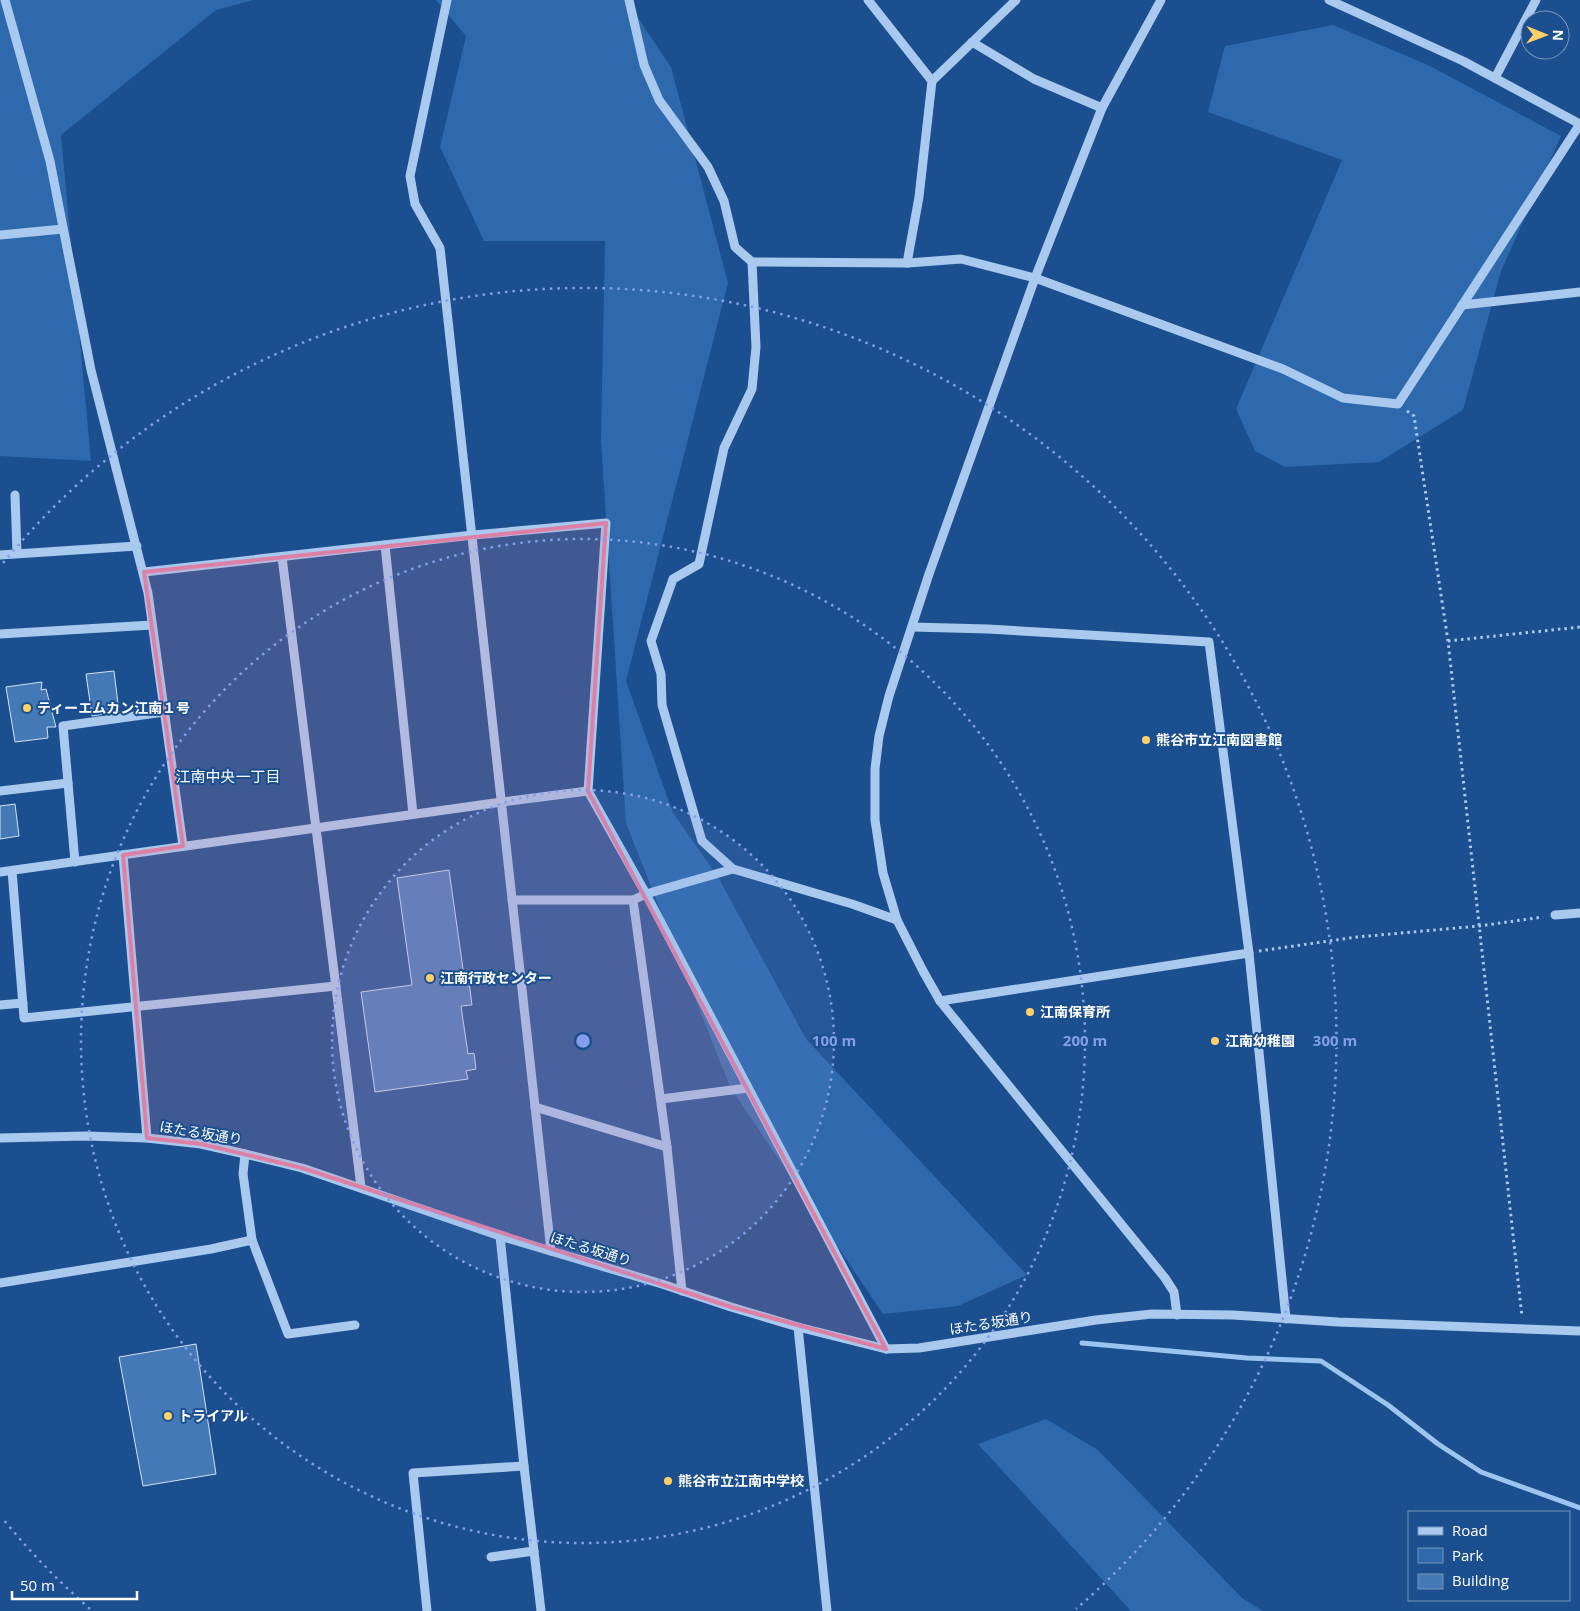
<svg xmlns="http://www.w3.org/2000/svg" width="1580" height="1611" viewBox="0 0 1580 1611" font-family="'Open Sans','Noto Sans JP',sans-serif">
  <style>
    .green { fill: #2e69ad }
    .lines { fill: none; stroke-linecap: round; stroke-linejoin: round }
    .stream { stroke: #9cc4f0; stroke-width: 5 }
    .building { fill: #4478b7; stroke: #cfe3fa }
    .path { stroke: #a9c9ee; stroke-width: 3; stroke-dasharray: 2.5 4; stroke-linecap: butt }
    .minor { stroke: #a9c9ee; stroke-width: 9 }
    .marked { fill: #dd80a5; fill-opacity: 0.2; stroke: #dd80a5; stroke-width: 4; stroke-linejoin: round }
    .ring { fill: none; stroke: #839eea; stroke-width: 2.5; stroke-dasharray: 2.5 5 }
    .poi-dot { fill: #ffd166; stroke: #1b4f8f; stroke-width: 2 }
    .labels { text-anchor: middle; stroke-width: 4; stroke-linejoin: round; paint-order: stroke }
    .poi-label { font-size: 14px; font-weight: bold; fill: #fff; stroke: #1b4f8f; text-anchor: start }
    .street-label { font-size: 14px; fill: #fff; stroke: #1b4f8f }
    .neighbourhood-label { font-size: 15px; fill: #fff; stroke: #1b4f8f }
    .centre { fill: #839eea; stroke: #1b4f8f; stroke-width: 2.5 }
    .ring-label { font-size: 15px; text-anchor: middle; font-weight: bold; fill: #839eea; stroke: #1b4f8f; stroke-width: 4; stroke-linejoin: round; paint-order: stroke }
  </style>
  <rect width="100%" height="100%" fill="#1b4f8f"/>
  <g class="green">
    <path d="M0 0H253L216 10 61 135 91 461 0 456Z"/>
    <path d="M436 0H626L671 67 728 283 626 681 673 813 718 877 806 1039 1027 1275 958 1306 883 1314 730 1087 626 823 601 441 605 241H484L440 147 466 36Z"/>
    <path d="M1333 25 1428 65 1561 136 1501 271 1463 410 1379 462 1285 467 1255 451 1236 409 1342 160 1208 112 1225 46Z"/>
    <path d="M1046 1419 1098 1450 1242 1598 1263 1611H1131L978 1444Z"/>
  </g>
  <g class="lines">
    <path class="stream" d="M1082 1343 1247 1358 1321 1361 1388 1405 1438 1444 1481 1472 1580 1508"/>
  </g>
  <g class="building">
    <path d="M114 671 119 712 92 716 86 674Z"/>
    <path d="M42 682 41 690 46 689 56 727H47L48 738 15 742 6 687Z"/>
    <path d="M15 804 19 836 0 839V806Z"/>
    <path d="M449 870 465 983 469 982 472 1005 461 1006 468 1054 474 1053 476 1069 466 1071 468 1079 375 1092 361 992 412 985 397 878Z"/>
    <path d="M196 1344 216 1474 143 1486 119 1357Z"/>
  </g>
  <g class="lines">
    <g class="path">
      <path d="M1407 411 1414 416 1448 641 1522 1317"/>
      <path d="M1448 641 1580 627"/>
      <path d="M1259 951 1357 937 1479 926 1543 917"/>
    </g>
    <g class="minor">
      <path d="M5 0 50 161 91 370 148 593 183 846"/>
      <path d="M447 0 410 176 415 204 440 248 551 1251"/>
      <path d="M629 0 644 65 659 100 708 167 724 201 735 247 752 262 908 263 961 259 1035 278 1283 369 1343 398 1398 404 1580 124"/>
      <path d="M868 0 932 81 919 197 907 263H908"/>
      <path d="M1161 0 1102 108 1035 278 929 574 889 696 879 736 875 769V820L883 873 897 920 923 971 940 1001 1165 1278 1174 1292 1177 1315"/>
      <path d="M1329 0 1463 61 1580 124"/>
      <path d="M972 42 1034 79 1102 108"/>
      <path d="M1495 78 1536 0"/>
      <path d="M932 81 1016 0"/>
      <path d="M0 235 63 229"/>
      <path d="M752 262 756 347 752 389 724 448 699 564 673 579 651 641 661 674 662 705 702 841 733 869 852 904 897 920"/>
      <path d="M1462 305 1580 292"/>
      <path d="M15 495 17 553"/>
      <path d="M385 545 413 814"/>
      <path d="M0 555 137 546"/>
      <path d="M282 557 361 1187"/>
      <path d="M912 627 988 629 1209 642 1249 953 1286 1319"/>
      <path d="M0 634 152 625"/>
      <path d="M0 791 68 783"/>
      <path d="M588 791 646 894 886 1349"/>
      <path d="M123 855 147 1138"/>
      <path d="M75 862 63 726 164 712"/>
      <path d="M12 871 24 1018 336 986"/>
      <path d="M0 872 502 802 588 791 606 523 473 535 144 572"/>
      <path d="M512 900H633L646 894 733 869"/>
      <path d="M633 900 667 1147 682 1291"/>
      <path d="M1555 915 1580 913"/>
      <path d="M940 1001 1249 953"/>
      <path d="M0 1005 23 1003"/>
      <path d="M661 1099 748 1088"/>
      <path d="M535 1107 667 1147"/>
      <path d="M0 1138 86 1136 147 1138 201 1144 245 1154 302 1168 500 1236 662 1284 731 1307 798 1327 886 1349 919 1348 1096 1320 1152 1314 1233 1315 1338 1322 1580 1331"/>
      <path d="M245 1154 243 1174 252 1240 288 1334 355 1325"/>
      <path d="M500 1236 524 1466 541 1611"/>
      <path d="M0 1283 211 1249 252 1240"/>
      <path d="M798 1327 827 1611"/>
      <path d="M491 1557 534 1551"/>
      <path d="M427 1611 413 1473 524 1466"/>
    </g>
  </g>
  <path class="marked" d="M606 523 588 791 886 1349 731 1307 302 1168 201 1144 147 1138 123 855 183 846 144 572Z"/>
  <circle cx="583" cy="1041" r="251" fill="#839eea" fill-opacity=".12"/>
  <g class="ring">
    <circle cx="583" cy="1041" r="251"/>
    <circle cx="583" cy="1041" r="502"/>
    <path d="M90 1609A752 752 0 0 1 3 1519M3 563A752 752 0 1 1 1076 1609"/>
  </g>
  <g class="poi-dot">
    <circle cx="27" cy="708" r="5"/>
    <circle cx="1146" cy="740" r="5"/>
    <circle cx="430" cy="978" r="5"/>
    <circle cx="1030" cy="1012" r="5"/>
    <circle cx="1215" cy="1041" r="5"/>
    <circle cx="168" cy="1416" r="5"/>
    <circle cx="668" cy="1481" r="5"/>
  </g>
  <g class="labels">
    <g class="poi-label">
      <text x="37" y="713">ティーエムカン江南１号</text>
      <text x="1156" y="745">熊谷市立江南図書館</text>
      <text x="440" y="983">江南行政センター</text>
      <text x="1040" y="1017">江南保育所</text>
      <text x="1225" y="1046">江南幼稚園</text>
      <text x="178" y="1421">トライアル</text>
      <text x="678" y="1486">熊谷市立江南中学校</text>
    </g>
    <g class="street-label">
      <text transform="translate(201 1133) rotate(9)" y="5">ほたる坂通り</text>
      <text transform="translate(591 1249) rotate(17)" y="5">ほたる坂通り</text>
      <text transform="translate(991 1323) rotate(-9)" y="5">ほたる坂通り</text>
    </g>
    <g class="neighbourhood-label">
      <text x="228" y="782">江南中央一丁目</text>
    </g>
  </g>
  <circle cx="583" cy="1041" r="8" class="centre"/>
  <g class="ring-label">
    <text x="834" y="1046">100 m</text>
    <text x="1085" y="1046">200 m</text>
    <text x="1335" y="1046">300 m</text>
  </g>
  <rect x="1408" y="1511" width="162" height="90" fill="#1b4f8f" stroke="#7695bc"/>
  <rect x="1418" y="1527" width="25" height="8" fill="#a9c9ee" stroke="#7695bc"/>
  <text x="1452" y="1536" font-size="15" fill="#ffffff">Road</text>
  <rect x="1418" y="1548" width="25" height="15" fill="#2e69ad" stroke="#7695bc"/>
  <text x="1452" y="1561" font-size="15" fill="#ffffff">Park</text>
  <rect x="1418" y="1574" width="25" height="15" fill="#4478b7" stroke="#7695bc"/>
  <text x="1452" y="1586" font-size="15" fill="#ffffff">Building</text>
  <g transform="translate(1545 35) rotate(91)"><circle r="24" fill="#1b4f8f" stroke="#7695bc"/>
  <path d="M0-4L9 19L0 12L-9 19Z" fill="#ffd166"/>
  <text y="-8" font-size="14" font-weight="bold" text-anchor="middle" fill="#ffffff">N</text>
  </g>
  <path d="M12 1591v8h125v-8" fill="none" stroke="#ffffff" stroke-width="2.5"/>
  <text x="20" y="1591" font-size="15" fill="#ffffff" stroke="#1b4f8f" stroke-width="4" paint-order="stroke">50 m</text>
</svg>
